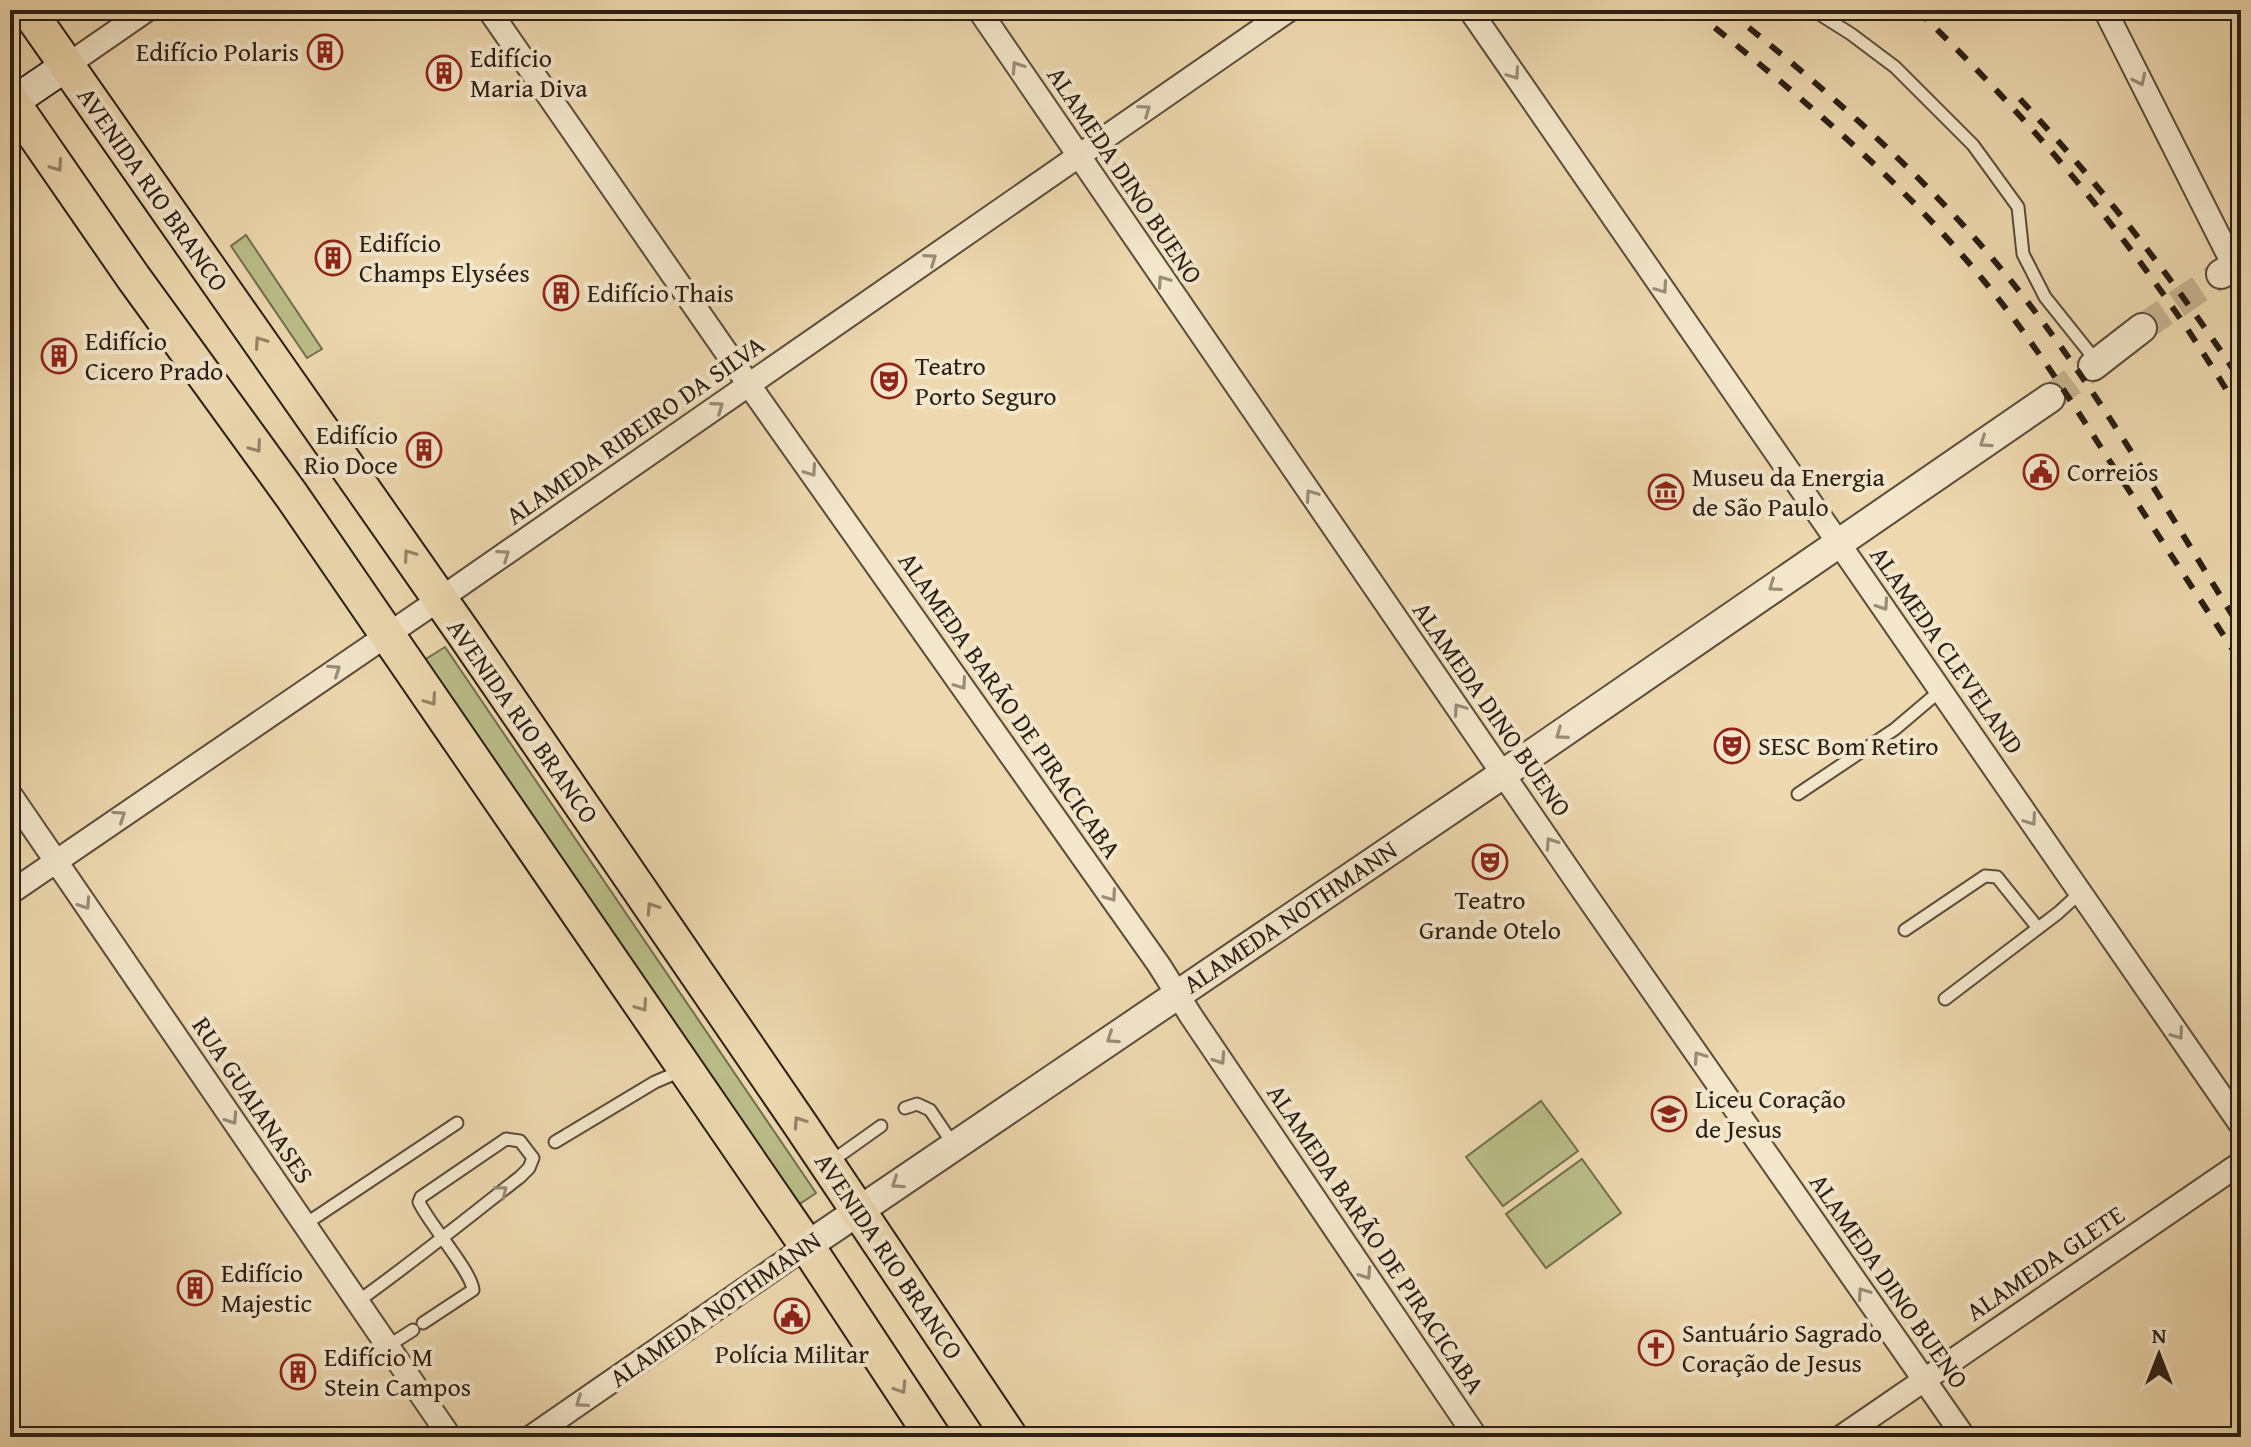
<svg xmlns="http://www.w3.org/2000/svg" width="2251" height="1447" viewBox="0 0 2251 1447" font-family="'Gentium Book Plus',serif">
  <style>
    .green { fill: #babe89; stroke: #726e4e; stroke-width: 2 }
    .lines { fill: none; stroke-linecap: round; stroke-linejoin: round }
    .tertiary-tunnel { stroke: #c6b390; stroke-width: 28; stroke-dasharray: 28 14; stroke-linecap: butt }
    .service-casing { stroke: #5b4c3a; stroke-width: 15 }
    .minor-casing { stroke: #5b4c3a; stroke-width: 26 }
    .tertiary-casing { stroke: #5b4c3a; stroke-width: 32 }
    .secondary-casing { stroke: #2a1e13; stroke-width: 34 }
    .primary-casing { stroke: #2a1e13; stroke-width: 38 }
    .service { stroke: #f3e6cb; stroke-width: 11 }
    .minor { stroke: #f3e6cb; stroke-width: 22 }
    .tertiary { stroke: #f3e6cb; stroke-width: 28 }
    .secondary { stroke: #f3e6cb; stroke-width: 30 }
    .primary { stroke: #edd8af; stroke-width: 34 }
    .rail { stroke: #2a1e13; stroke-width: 6; stroke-dasharray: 14 14; stroke-linecap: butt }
    .oneway { stroke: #998c78 }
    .oneway2 { stroke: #958469 }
    .labels { text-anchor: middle; stroke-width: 8; stroke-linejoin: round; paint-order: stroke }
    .poi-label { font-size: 26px; fill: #2a1e13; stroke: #f3e6cb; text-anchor: start }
    .street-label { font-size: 26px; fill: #2a1e13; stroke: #f3e6cb }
  </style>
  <rect width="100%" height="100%" fill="#edd8af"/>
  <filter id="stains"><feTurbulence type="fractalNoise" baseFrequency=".0025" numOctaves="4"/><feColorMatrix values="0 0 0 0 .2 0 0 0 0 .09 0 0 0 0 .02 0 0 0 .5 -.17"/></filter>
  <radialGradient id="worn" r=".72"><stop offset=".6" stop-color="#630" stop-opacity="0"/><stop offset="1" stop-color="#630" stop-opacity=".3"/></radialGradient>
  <g class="green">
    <path d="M246 235 322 349 307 358 231 246Z"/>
    <path d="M445 647 816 1193 798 1205 421 662Z"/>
    <path d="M1541 1101 1578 1151 1503 1206 1466 1157Z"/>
    <path d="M1582 1159 1621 1213 1546 1268 1506 1214Z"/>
  </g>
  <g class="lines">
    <g class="tertiary-tunnel">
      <path d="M2142 328 2221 274"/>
      <path d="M2050 398 2093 366"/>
    </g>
    <g class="service-casing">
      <g id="service">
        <path d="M1813 10 1851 34 1895 67 1973 145 2018 207 2023 254 2045 297 2097 362"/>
        <path d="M1798 794 1895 729 1941 690"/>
        <path d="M1905 930 1985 876 1997 877 2038 928"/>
        <path d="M1945 999 2058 913 2081 892"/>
        <path d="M905 1108 917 1104 930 1110 953 1144"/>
        <path d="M555 1142 655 1082 681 1071"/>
        <path d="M829 1163 881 1126"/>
        <path d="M304 1225 457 1123"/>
        <path d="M357 1302C413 1262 466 1219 520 1177L529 1168 533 1158 520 1141 506 1139 421 1197 419 1202C429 1224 472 1272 473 1290L423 1323"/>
        <path d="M388 1346 413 1330"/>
      </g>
    </g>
    <g class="minor-casing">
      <g id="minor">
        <path d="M489 10 749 385 1159 965 1191 1016 1476 1437"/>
        <path d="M979 10 1579 885 1964 1437"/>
        <path d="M1470 10 2241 1125"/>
        <path d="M2105 10 2234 266"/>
        <path d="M66 66 147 10"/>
        <path d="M10 794 450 1437"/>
        <path d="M10 893 440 599 1289 10"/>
        <path d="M531 1437 807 1246"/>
        <path d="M1841 1437 2241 1163"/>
      </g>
    </g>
    <g class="tertiary-casing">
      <g id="tertiary">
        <path d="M2221 274 2241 262"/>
        <path d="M2093 366 2142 328"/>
        <path d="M807 1246 1503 774 2050 398"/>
      </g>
    </g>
    <g class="secondary-casing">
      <path id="secondary" d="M10 104 66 66"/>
    </g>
    <g class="primary-casing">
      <g id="primary">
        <path d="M28 10 465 635 800 1124 1010 1437"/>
        <path d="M10 99 133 277 292 496 807 1246 933 1437"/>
      </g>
    </g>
    <use href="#service" class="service"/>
    <use href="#minor" class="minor"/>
    <use href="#tertiary" class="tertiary"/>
    <use href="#secondary" class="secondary"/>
    <use href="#primary" class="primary"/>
    <g class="rail">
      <path d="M1693 10C1796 93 1900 178 1984 281 2031 338 2070 399 2109 460 2153 527 2197 595 2241 662"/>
      <path d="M1727 10C1821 85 1914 166 1992 258 2088 371 2162 503 2241 629"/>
      <path d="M1917 10C2042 130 2153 265 2241 414"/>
      <path d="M2020 99C2103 188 2174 280 2241 381"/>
    </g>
  </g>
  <defs><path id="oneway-chevron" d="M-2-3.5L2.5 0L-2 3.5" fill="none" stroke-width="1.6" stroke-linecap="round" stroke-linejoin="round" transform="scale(2)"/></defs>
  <g class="oneway">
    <use href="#oneway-chevron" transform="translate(1017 67) rotate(-124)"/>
    <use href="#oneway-chevron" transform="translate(1514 74) rotate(55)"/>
    <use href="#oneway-chevron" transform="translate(2140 80) rotate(64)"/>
    <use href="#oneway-chevron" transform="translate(1145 110) rotate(-35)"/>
    <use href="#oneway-chevron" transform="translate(931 259) rotate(-35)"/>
    <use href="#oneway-chevron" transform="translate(1163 281) rotate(-125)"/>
    <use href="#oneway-chevron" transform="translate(1662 288) rotate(55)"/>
    <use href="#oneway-chevron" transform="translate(718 407) rotate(-35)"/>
    <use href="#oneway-chevron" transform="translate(1985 442) rotate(146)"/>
    <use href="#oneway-chevron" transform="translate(811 471) rotate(55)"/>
    <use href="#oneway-chevron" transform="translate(1311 495) rotate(-125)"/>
    <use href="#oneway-chevron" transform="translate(504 555) rotate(-35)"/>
    <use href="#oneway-chevron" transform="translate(1774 586) rotate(145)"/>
    <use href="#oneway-chevron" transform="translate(1883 605) rotate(56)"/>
    <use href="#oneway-chevron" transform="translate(335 670) rotate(-34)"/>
    <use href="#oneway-chevron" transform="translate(961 684) rotate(55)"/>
    <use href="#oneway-chevron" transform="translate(1459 709) rotate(-125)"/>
    <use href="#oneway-chevron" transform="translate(1561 734) rotate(145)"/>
    <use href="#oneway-chevron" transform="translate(120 816) rotate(-34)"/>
    <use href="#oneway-chevron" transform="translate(2031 820) rotate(55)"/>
    <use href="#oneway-chevron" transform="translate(1551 843) rotate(-124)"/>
    <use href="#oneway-chevron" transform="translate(1111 896) rotate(55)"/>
    <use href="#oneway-chevron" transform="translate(85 904) rotate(56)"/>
    <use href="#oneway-chevron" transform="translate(2178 1034) rotate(55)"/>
    <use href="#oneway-chevron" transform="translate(1112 1038) rotate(146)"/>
    <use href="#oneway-chevron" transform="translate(1699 1057) rotate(-125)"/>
    <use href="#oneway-chevron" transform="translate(1220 1059) rotate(56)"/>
    <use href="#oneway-chevron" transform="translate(232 1119) rotate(56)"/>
    <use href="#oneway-chevron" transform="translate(897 1183) rotate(146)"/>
    <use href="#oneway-chevron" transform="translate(502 1191) rotate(-38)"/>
    <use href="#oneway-chevron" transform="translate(1366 1274) rotate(56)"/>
    <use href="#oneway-chevron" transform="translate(1863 1293) rotate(-125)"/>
    <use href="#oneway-chevron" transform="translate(581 1402) rotate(145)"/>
  </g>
  <g class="oneway2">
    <use href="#oneway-chevron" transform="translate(57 166) rotate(55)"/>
    <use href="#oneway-chevron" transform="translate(260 342) rotate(-125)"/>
    <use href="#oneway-chevron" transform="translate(256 447) rotate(54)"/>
    <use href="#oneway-chevron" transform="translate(409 555) rotate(-125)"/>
    <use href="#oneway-chevron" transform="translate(431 700) rotate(55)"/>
    <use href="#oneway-chevron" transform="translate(652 908) rotate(-124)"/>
    <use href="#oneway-chevron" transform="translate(642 1006) rotate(55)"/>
    <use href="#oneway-chevron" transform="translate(799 1122) rotate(-124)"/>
    <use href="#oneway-chevron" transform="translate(901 1388) rotate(57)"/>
  </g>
  <defs>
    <g id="building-ring" transform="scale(1.8)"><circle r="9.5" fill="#f3e6cb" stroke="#8f2418" stroke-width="1.5"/><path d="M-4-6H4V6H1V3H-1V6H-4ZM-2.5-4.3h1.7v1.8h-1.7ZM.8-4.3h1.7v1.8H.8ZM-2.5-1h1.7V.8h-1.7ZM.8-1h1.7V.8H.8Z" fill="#8f2418"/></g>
    <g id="theatre-ring" transform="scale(1.8)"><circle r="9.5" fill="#f3e6cb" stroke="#8f2418" stroke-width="1.5"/><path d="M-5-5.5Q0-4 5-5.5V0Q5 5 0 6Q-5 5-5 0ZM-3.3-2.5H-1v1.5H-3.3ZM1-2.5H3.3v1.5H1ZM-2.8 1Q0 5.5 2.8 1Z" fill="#8f2418"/></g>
    <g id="civic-ring" transform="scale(1.8)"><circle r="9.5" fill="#f3e6cb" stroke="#8f2418" stroke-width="1.5"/><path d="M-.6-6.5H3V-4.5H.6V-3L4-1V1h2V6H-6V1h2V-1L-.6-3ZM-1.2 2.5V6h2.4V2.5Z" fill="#8f2418"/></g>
    <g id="museum-ring" transform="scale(1.8)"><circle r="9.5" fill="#f3e6cb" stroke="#8f2418" stroke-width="1.5"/><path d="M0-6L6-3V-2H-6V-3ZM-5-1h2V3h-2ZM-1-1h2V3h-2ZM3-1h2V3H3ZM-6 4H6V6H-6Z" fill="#8f2418"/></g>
    <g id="school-ring" transform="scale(1.8)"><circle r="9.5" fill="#f3e6cb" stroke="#8f2418" stroke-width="1.5"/><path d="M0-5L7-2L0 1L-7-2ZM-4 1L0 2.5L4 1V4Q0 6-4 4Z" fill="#8f2418"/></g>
    <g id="church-ring" transform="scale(1.8)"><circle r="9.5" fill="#f3e6cb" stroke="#8f2418" stroke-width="1.5"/><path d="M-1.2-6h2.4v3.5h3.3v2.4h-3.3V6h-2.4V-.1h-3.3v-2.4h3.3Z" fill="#8f2418"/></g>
  </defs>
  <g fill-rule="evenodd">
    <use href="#building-ring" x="325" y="52"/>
    <use href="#building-ring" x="444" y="73"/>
    <use href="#building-ring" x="333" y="258"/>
    <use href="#building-ring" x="561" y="293"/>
    <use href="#building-ring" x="59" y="356"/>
    <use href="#theatre-ring" x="889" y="381"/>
    <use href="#building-ring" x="424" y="450"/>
    <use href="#civic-ring" x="2041" y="472"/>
    <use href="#museum-ring" x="1666" y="492"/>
    <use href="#theatre-ring" x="1732" y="746"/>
    <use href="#theatre-ring" x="1490" y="862"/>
    <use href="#school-ring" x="1669" y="1114"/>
    <use href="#building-ring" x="195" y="1288"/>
    <use href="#civic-ring" x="792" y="1316"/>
    <use href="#church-ring" x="1656" y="1348"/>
    <use href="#building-ring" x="298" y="1372"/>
  </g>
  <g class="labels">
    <g class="poi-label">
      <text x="299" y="61" text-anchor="end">Edifício Polaris</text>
      <text x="470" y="67">Edifício<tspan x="470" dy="30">Maria Diva</tspan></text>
      <text x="359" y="252">Edifício<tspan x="359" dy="30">Champs Elysées</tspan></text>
      <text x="587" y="302">Edifício Thais</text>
      <text x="85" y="350">Edifício<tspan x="85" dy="30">Cicero Prado</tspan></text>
      <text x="915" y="375">Teatro<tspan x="915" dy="30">Porto Seguro</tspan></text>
      <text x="398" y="444" text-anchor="end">Edifício<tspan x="398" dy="30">Rio Doce</tspan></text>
      <text x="2067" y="481">Correios</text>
      <text x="1692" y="486">Museu da Energia<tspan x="1692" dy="30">de São Paulo</tspan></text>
      <text x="1758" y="755">SESC Bom Retiro</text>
      <text x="1490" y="909" text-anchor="middle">Teatro<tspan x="1490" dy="30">Grande Otelo</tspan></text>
      <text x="1695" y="1108">Liceu Coração<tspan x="1695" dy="30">de Jesus</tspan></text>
      <text x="221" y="1282">Edifício<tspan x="221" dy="30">Majestic</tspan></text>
      <text x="1682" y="1342">Santuário Sagrado<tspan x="1682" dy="30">Coração de Jesus</tspan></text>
      <text x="792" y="1363" text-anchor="middle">Polícia Militar</text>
      <text x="324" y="1366">Edifício M<tspan x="324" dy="30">Stein Campos</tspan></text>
    </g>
    <g class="street-label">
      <text transform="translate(1125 175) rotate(56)" y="9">ALAMEDA DINO BUENO</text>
      <text transform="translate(153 189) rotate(55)" y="9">AVENIDA RIO BRANCO</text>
      <text transform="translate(635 430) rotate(-35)" y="9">ALAMEDA RIBEIRO DA SILVA</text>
      <text transform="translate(1947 650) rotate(55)" y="9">ALAMEDA CLEVELAND</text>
      <text transform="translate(1010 705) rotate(55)" y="9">ALAMEDA BARÃO DE PIRACICABA</text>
      <text transform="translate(1492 709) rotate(55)" y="9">ALAMEDA DINO BUENO</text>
      <text transform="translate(523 721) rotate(55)" y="9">AVENIDA RIO BRANCO</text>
      <text transform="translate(1290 917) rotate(-34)" y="9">ALAMEDA NOTHMANN</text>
      <text transform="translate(253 1100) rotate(56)" y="9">RUA GUAIANASES</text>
      <text transform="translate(1376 1239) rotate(56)" y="9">ALAMEDA BARÃO DE PIRACICABA</text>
      <text transform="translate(889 1256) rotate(56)" y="9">AVENIDA RIO BRANCO</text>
      <text transform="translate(2045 1263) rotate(-34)" y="9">ALAMEDA GLETE</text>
      <text transform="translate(1889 1281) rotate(55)" y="9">ALAMEDA DINO BUENO</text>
      <text transform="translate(715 1309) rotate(-35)" y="9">ALAMEDA NOTHMANN</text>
    </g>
  </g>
  <rect width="2251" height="1447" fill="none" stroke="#edd8af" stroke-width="40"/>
  <rect x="12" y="12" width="2227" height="1423" fill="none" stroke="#2a1e13" stroke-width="4"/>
  <rect x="20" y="20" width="2211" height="1407" fill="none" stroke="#2a1e13" stroke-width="2"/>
  <g transform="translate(2159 1355)" stroke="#f3e6cb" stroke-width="6" paint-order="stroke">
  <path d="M0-6L14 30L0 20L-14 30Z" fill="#2a1e13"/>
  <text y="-12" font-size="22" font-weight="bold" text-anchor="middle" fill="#2a1e13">N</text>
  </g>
  <rect width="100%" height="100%" filter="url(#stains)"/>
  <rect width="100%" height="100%" fill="url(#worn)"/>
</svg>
